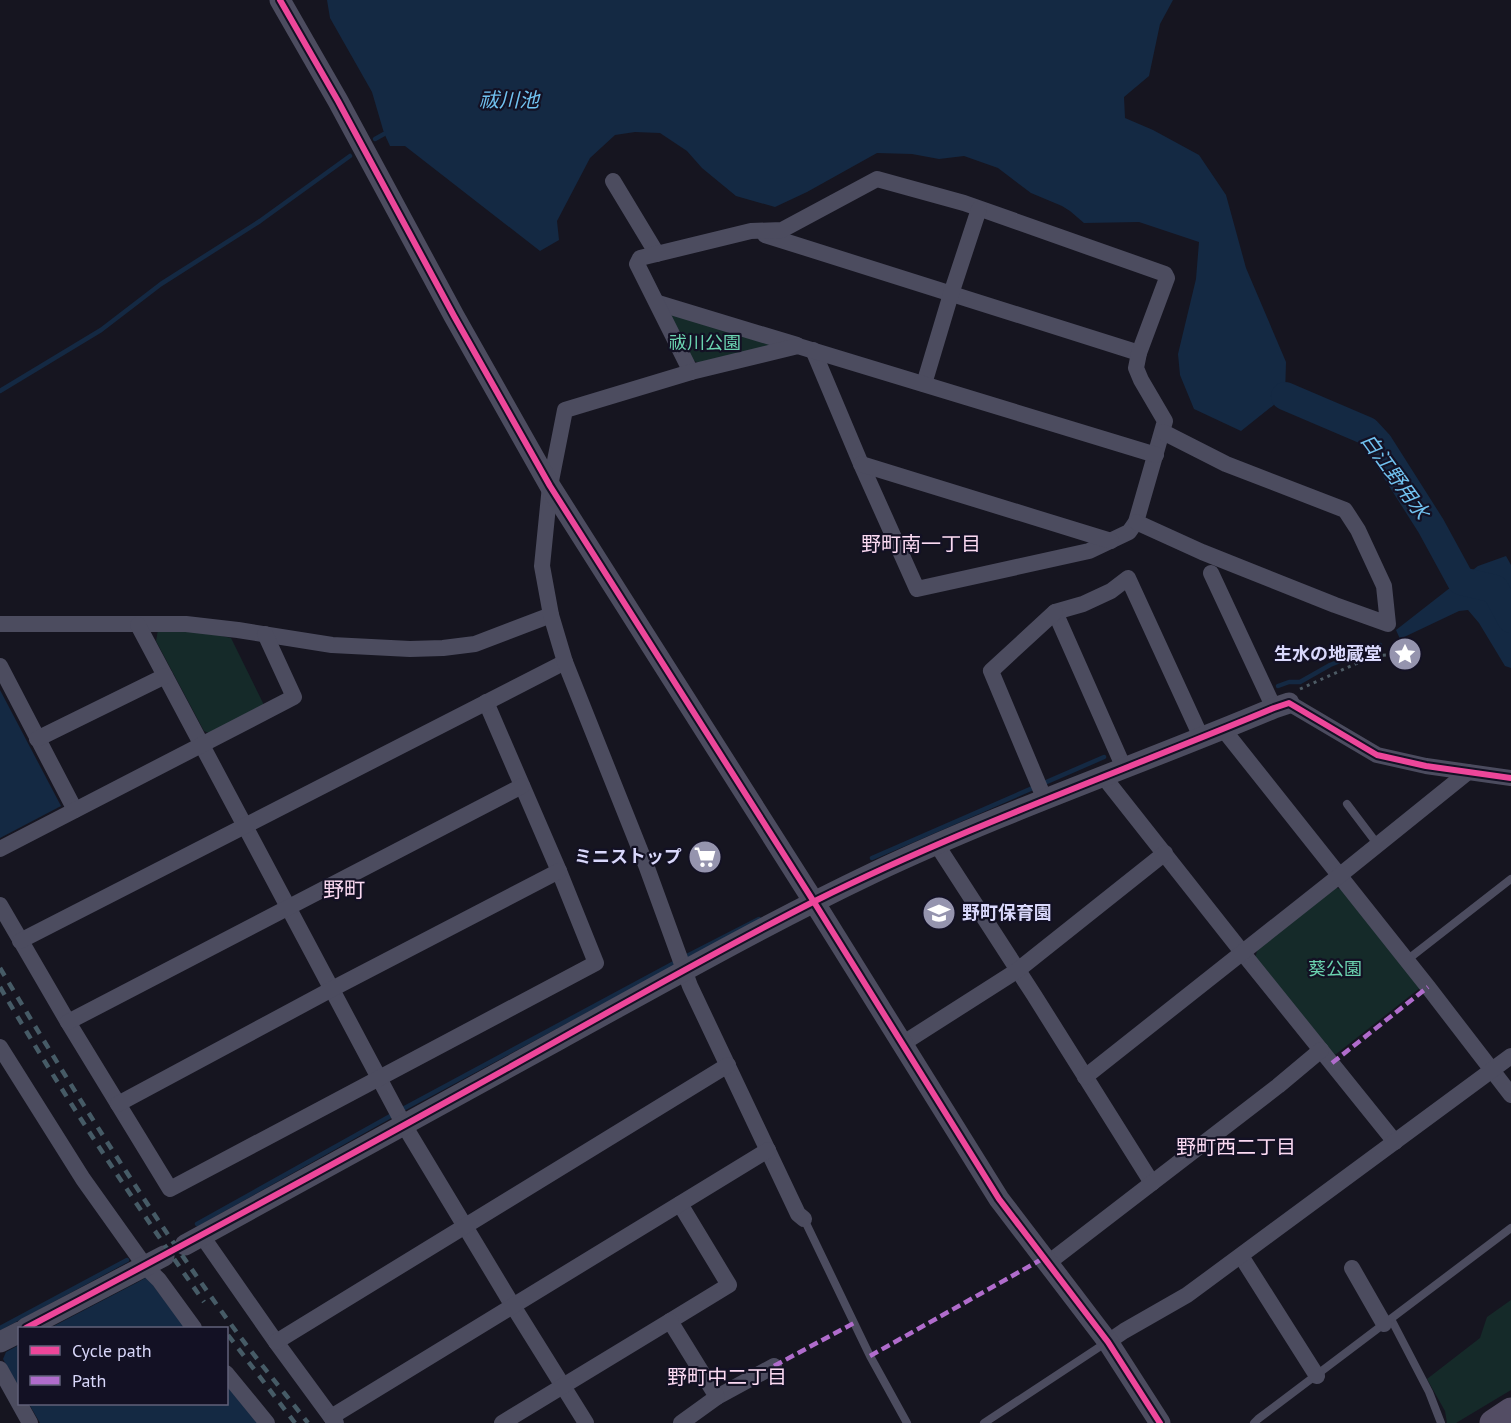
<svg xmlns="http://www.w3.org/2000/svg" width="1511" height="1423" viewBox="0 0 1511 1423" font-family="'PT Sans','Noto Sans JP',sans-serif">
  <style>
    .green { fill: #152a29 }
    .water { fill: #142943 }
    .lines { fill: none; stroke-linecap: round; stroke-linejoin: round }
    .stream { stroke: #142943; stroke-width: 4.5 }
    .river { stroke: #142943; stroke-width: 28 }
    .path { stroke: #4d5b65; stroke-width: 3; stroke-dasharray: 3 4.5; stroke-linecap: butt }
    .service { stroke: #4c4c5f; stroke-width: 8 }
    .minor { stroke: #4c4c5f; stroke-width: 16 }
    .tertiary { stroke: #4c4c5f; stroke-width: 21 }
    .primary { stroke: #534d64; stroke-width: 27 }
    .rail { stroke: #465b66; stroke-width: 4.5; stroke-dasharray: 9 8; stroke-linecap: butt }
    .quiet { stroke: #b06ccc; stroke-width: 4.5; stroke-dasharray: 9 4.5; stroke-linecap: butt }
    .cycleway-casing { stroke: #131124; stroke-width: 10 }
    .cycleway { stroke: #ed469a; stroke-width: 6 }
    .labels { text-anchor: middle; stroke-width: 4.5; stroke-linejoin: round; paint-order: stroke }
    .park-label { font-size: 18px; fill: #6bd4b0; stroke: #131124 }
    .poi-label { font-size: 18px; font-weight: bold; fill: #d9d8fb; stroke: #131124; text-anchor: end }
    .water-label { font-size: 20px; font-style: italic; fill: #71c2f0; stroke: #131124 }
    .neighbourhood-label { font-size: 20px; fill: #fbdaf2; stroke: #131124 }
    .quarter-label { font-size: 21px; fill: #fbdaf2; stroke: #131124 }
  </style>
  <rect width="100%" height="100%" fill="#161520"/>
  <g class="green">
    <path d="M674 313 776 345 701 364 692 360 669 317Z"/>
    <path d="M191 629 231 638 264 705 211 734 204 731 156 641 158 630Z"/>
    <path d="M1334 887 1343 890 1420 988 1335 1055 1255 958 1258 948Z"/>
    <path d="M1511 1300V1390L1456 1423H1447L1445 1411 1427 1379 1480 1338 1487 1317Z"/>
  </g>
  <g class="water">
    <path d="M327 0H1173L1160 24 1149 76 1124 97 1125 118 1153 130 1199 155 1226 195 1246 268 1286 362 1285 396 1241 431 1194 409 1180 375 1178 354 1196 279 1199 242 1139 222 1084 223 1070 211 1062 206 1031 193 998 168 964 156 939 159 912 154 877 153 807 192 775 207 736 196 702 168 687 151 660 133 635 132 615 135 590 158 557 221 559 240 540 251 405 146H390L384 133 372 92 330 18Z"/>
    <path d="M1506 556 1511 565V668L1505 666 1479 623 1468 610 1459 611 1400 639 1396 630 1478 566Z"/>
    <path d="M0 690 61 806 0 838Z"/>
    <path d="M147 1277 185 1328H50L140 1281Z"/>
    <path d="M19 1345V1387L3 1359 6 1352Z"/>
    <path d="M227 1384 260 1423H40L29 1404H226Z"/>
  </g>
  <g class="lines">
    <g class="stream">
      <path d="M375 139 384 134"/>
      <path d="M0 391 101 330 161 284 260 221 350 156"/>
      <path d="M1278 686 1289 682H1300L1330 665 1380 645"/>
      <path d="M872 858 1104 757"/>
      <path d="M683 958 759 919"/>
      <path d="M401 1110 676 962"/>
      <path d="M197 1224 394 1114"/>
      <path d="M0 1328 127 1260"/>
    </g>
    <path class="river" d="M1285 396 1367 431 1379 444 1431 526 1461 581 1495 589 1511 619"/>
    <path class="path" d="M1300 689 1373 656 1387 655 1398 649 1394 638"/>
    <g class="service">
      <path d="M1347 804 1378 845"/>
      <path d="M1407 960 1511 879"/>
      <path d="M804 1219 870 1356 907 1423"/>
      <path d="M1391 1319 1429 1392 1441 1423"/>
      <path d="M984 1423 1107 1342"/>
      <path d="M1254 1423 1258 1419 1511 1228"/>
    </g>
    <g class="minor">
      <path d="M613 181 657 254"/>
      <path d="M765 235 1139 353"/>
      <path d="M658 303 797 345"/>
      <path d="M691 372 637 264 640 258 751 231 782 230 877 179 964 203 1165 274 1167 278 1139 353 1136 368 1141 380 1165 421 1136 522 1129 532 1089 551 917 589 861 464 813 350"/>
      <path d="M924 384 951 294 979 209"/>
      <path d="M861 464 1111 541"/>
      <path d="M1136 522 1202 552 1335 605 1388 624 1384 586 1358 530 1345 510 1226 464 1163 432"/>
      <path d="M1211 573 1274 708"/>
      <path d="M0 624H186L238 630 332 645 410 649 443 648 475 644 551 615"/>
      <path d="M138 625 404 1125 513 1306 586 1423"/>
      <path d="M0 666 75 810"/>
      <path d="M1289 703 1377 755 1426 766 1511 778"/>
      <path d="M1223 729 1428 987 1511 1095"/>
      <path d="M37 739 165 676"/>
      <path d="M1124 768 1055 612 1083 604 1111 591 1128 578 1201 737"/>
      <path d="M1103 776 1242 952 1395 1142"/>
      <path d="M1045 800 991 671 1055 612"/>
      <path d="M937 845 1034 995 1152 1183"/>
      <path d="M0 849 294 697 265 634"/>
      <path d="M0 905 68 1022 170 1189 596 963 559 871 486 702"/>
      <path d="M20 941 565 662"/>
      <path d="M68 1022 522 786"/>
      <path d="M902 1044 1018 970 1165 853"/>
      <path d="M0 1047 83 1179 145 1266 159 1280 194 1328"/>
      <path d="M1085 1077 1339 876 1468 772"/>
      <path d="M118 1104 332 989 559 871"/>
      <path d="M804 1219 798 1214 690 986 646 865 565 662 551 615 542 566 550 486 565 410 691 372 798 346 1156 455"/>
      <path d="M202 1236 276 1342 331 1417"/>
      <path d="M1241 1256 1317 1376"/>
      <path d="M1048 1263 1278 1086 1321 1050"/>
      <path d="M1352 1268 1384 1324"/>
      <path d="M670 1321 729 1285 680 1204"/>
      <path d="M276 1342 728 1065"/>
      <path d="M1108 1342 1124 1331 1187 1295 1511 1056"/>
      <path d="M0 1369 30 1423"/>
      <path d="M226 1373 267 1423"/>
      <path d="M717 1397 774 1366"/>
      <path d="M336 1423 331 1417 768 1150"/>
      <path d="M502 1423 670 1321 717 1397 681 1423"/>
    </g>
    <g class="tertiary">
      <path d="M280 0 338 101 454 316 550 486 814 902 999 1199 1108 1342 1160 1423"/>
      <path d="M185 1245C310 1176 435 1108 560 1039 664 982 766 924 873 873 1004 811 1141 764 1274 708L1289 703"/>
      <path d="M26 1328 164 1256"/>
      <path d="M0 1342 20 1332"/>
    </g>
    <path class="primary" d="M1493 1423 1511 1411"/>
    <g class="rail">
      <path d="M0 968C70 1085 142 1201 222 1312 249 1350 279 1386 308 1423"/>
      <path d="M0 987C63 1095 132 1199 204 1302"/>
      <path d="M228 1335 295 1423"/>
    </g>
    <g class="quiet">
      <path d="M1332 1063 1428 987"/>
      <path d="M870 1356 1044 1258"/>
      <path d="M774 1366 854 1323"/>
    </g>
    <g class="cycleway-casing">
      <g id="cycleway">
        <path d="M280 0 338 101 454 316 550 486 814 902 999 1199 1108 1342 1160 1423"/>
        <path d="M26 1328C175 1250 323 1170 470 1089 585 1026 698 960 815 901 964 827 1121 772 1274 708L1289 703 1377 755 1426 766 1511 778"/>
      </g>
    </g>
    <use href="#cycleway" class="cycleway"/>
  </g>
  <defs>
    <g id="sight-disc" transform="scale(1.725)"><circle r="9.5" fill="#9594ae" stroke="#131124"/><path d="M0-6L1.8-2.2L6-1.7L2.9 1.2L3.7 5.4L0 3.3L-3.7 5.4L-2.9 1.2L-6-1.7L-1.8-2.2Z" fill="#fff"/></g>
    <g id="supermarket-disc" transform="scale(1.725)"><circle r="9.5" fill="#9594ae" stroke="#131124"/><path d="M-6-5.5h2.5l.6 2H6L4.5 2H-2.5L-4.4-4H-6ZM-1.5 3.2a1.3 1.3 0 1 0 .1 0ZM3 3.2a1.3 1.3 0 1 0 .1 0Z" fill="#fff"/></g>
    <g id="school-disc" transform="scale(1.725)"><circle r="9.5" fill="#9594ae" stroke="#131124"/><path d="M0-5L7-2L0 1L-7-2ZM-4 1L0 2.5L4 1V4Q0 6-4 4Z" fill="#fff"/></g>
  </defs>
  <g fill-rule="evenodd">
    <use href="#sight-disc" x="1405" y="654"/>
    <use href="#supermarket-disc" x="705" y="857"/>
    <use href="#school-disc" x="939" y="913"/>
  </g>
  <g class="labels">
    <g class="park-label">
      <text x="705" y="349">祓川公園</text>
      <text x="1335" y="975">葵公園</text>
    </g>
    <g class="poi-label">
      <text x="1382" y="660">生水の地蔵堂</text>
      <text x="682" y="863">ミニストップ</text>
      <text x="962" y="919" text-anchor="start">野町保育園</text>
    </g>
    <g class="water-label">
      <text x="509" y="107">祓川池</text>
      <text transform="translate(1395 476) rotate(54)" y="7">白江野用水</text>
    </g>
    <g class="neighbourhood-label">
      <text x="921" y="551">野町南一丁目</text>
      <text x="1236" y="1154">野町西二丁目</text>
      <text x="727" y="1384">野町中二丁目</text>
    </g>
    <g class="quarter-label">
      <text x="344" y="897">野町</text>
    </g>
  </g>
  <rect x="18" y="1327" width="210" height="78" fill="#131124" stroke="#62617a" stroke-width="1.5"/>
  <rect x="30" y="1346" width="30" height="9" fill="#ed469a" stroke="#62617a" stroke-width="1.5"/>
  <text x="72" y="1357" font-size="18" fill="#d9d8fb">Cycle path</text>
  <rect x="30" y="1376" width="30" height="9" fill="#b06ccc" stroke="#62617a" stroke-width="1.5"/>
  <text x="72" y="1387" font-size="18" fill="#d9d8fb">Path</text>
</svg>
